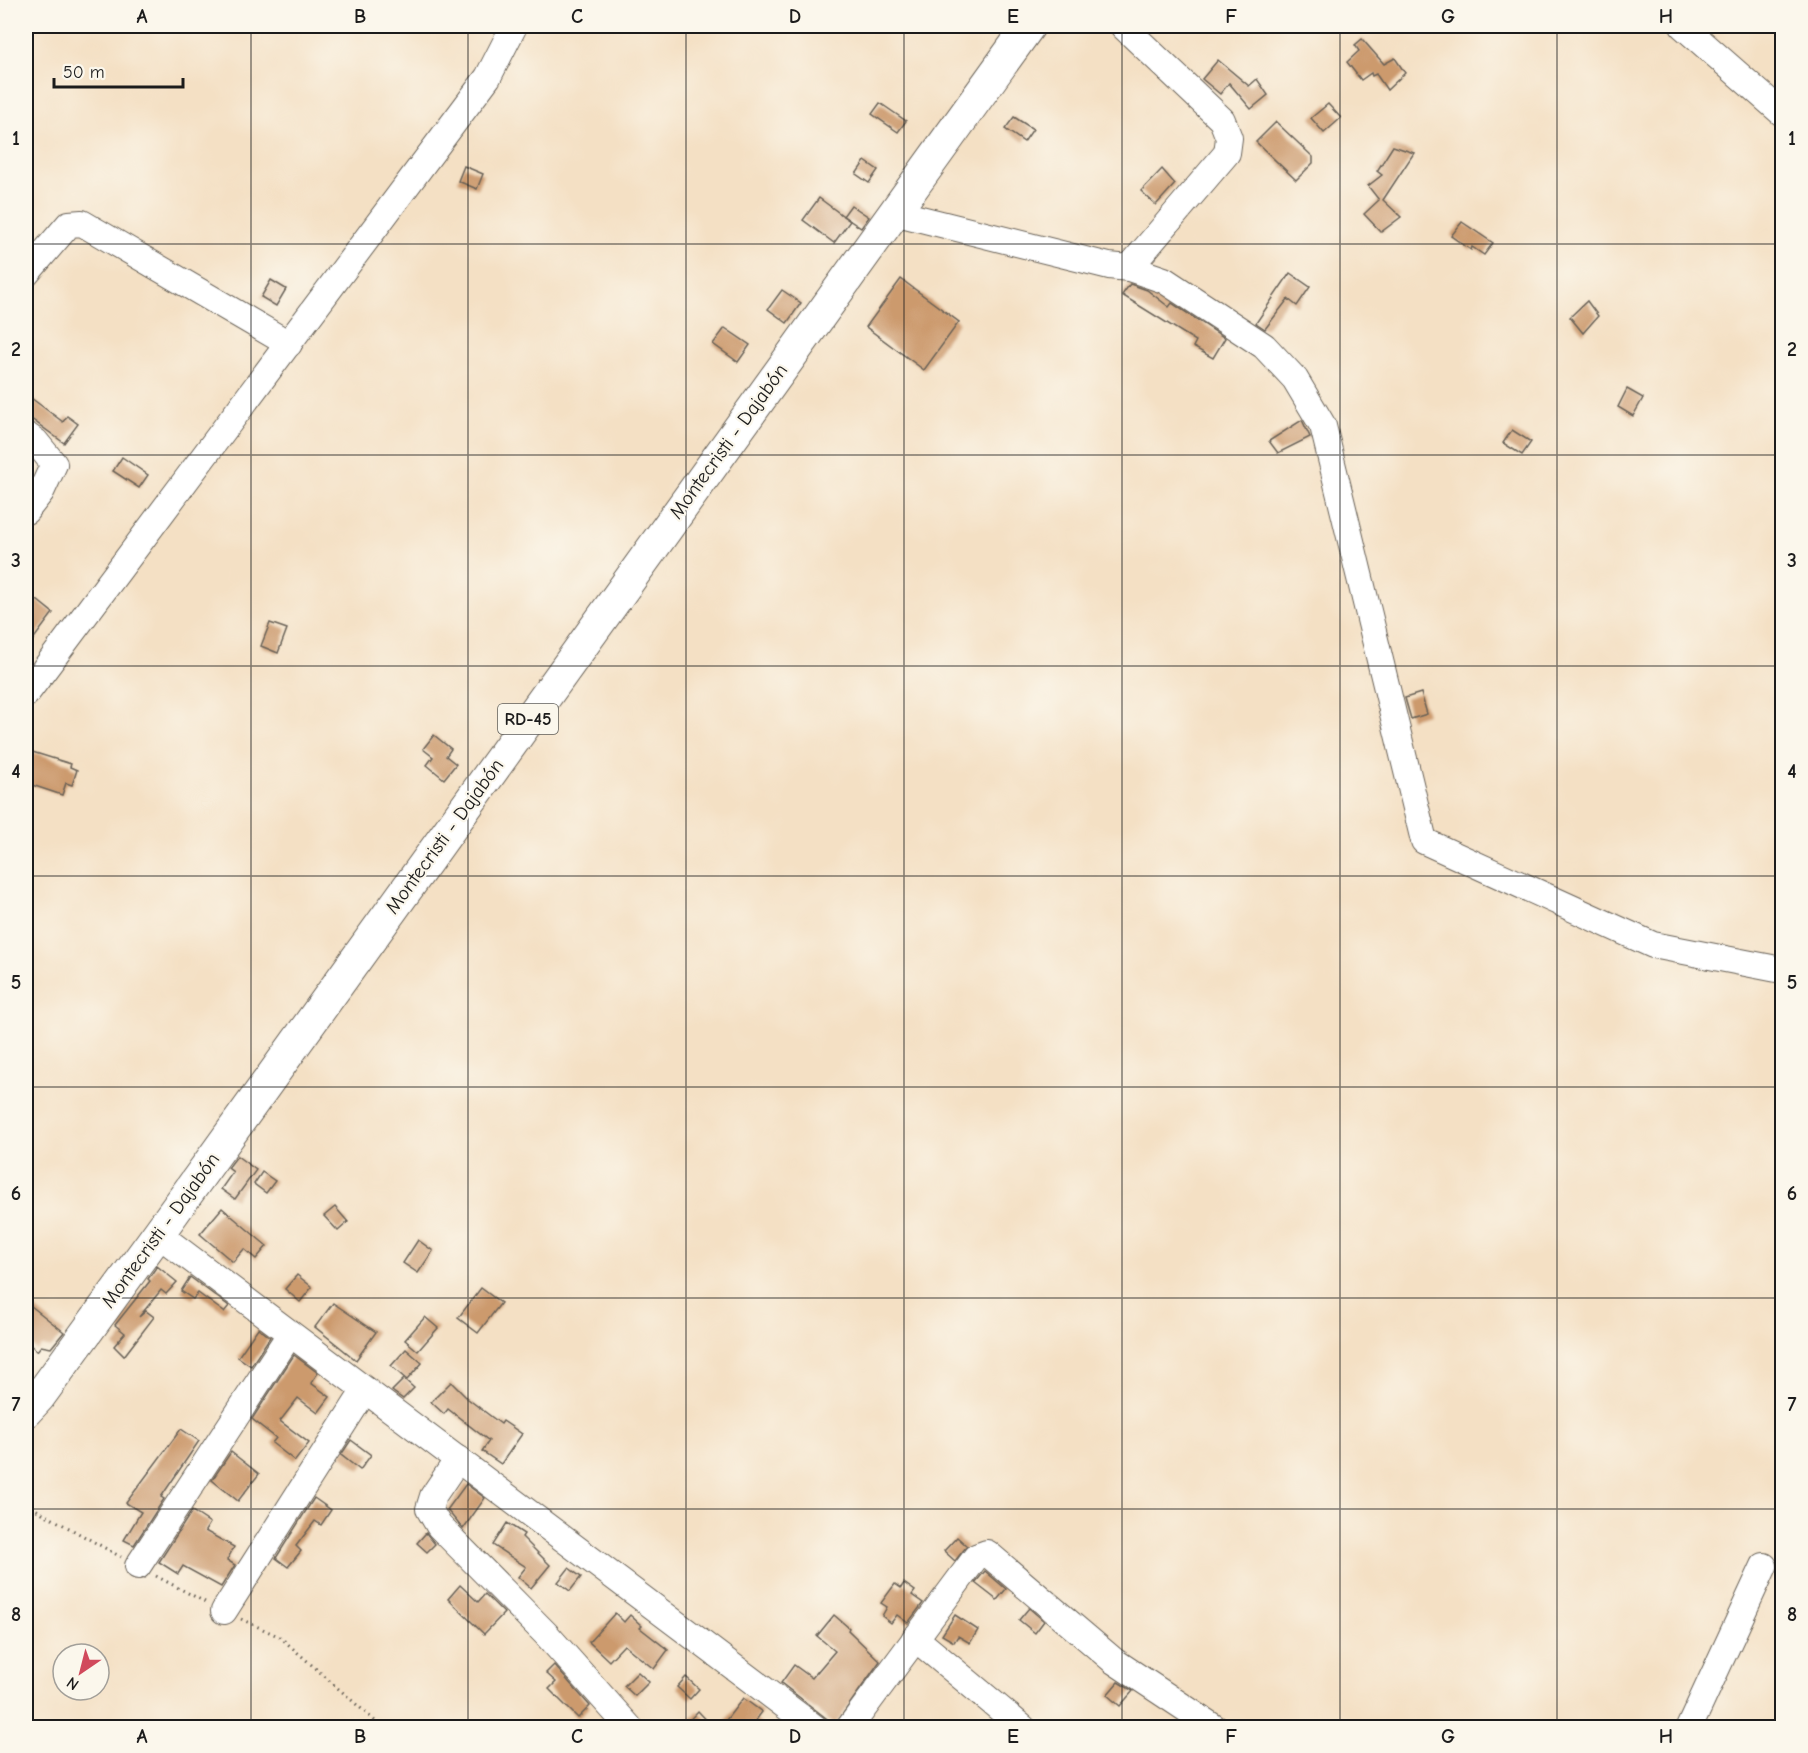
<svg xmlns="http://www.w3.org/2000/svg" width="1808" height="1753" viewBox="0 0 1808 1753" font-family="'Comic Neue',sans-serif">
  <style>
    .building { fill: #cc9a6d }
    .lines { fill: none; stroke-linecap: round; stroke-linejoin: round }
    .minor-casing { stroke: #686157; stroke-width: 28 }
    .major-casing { stroke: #686157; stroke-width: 34 }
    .path { stroke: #686157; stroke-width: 3; stroke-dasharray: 1.5 4.5; stroke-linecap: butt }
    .minor { stroke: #fff; stroke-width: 26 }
    .major { stroke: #fff; stroke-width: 32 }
    .grid { fill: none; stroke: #1c1c1c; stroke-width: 1.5; stroke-opacity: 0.55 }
    .labels { text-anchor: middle; stroke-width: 4.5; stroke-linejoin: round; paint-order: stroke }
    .shield { fill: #fbf7ec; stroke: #5f5e5a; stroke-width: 1.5 }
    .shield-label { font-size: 18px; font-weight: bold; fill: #1c1c1c }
    .street-label { font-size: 20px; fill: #1c1c1c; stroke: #fbf7ec }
    .neatline { fill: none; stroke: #1c1c1c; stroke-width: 2 }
    .grid-label { font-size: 20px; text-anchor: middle; font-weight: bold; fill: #1c1c1c }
  </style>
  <rect width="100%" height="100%" fill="#fbf7ec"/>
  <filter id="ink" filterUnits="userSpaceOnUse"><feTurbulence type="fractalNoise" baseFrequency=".0167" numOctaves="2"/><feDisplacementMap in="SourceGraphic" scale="12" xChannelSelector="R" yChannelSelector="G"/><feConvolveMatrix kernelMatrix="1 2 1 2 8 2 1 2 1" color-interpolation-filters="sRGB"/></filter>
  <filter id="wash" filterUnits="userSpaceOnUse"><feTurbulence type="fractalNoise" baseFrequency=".008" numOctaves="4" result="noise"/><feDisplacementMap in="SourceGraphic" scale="24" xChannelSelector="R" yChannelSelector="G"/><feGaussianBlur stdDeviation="1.35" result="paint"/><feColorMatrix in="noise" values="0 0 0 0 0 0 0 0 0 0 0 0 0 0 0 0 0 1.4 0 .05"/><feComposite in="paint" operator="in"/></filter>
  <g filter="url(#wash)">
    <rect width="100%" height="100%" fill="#f4e0c4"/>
    <g id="blocks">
      <g class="building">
        <path d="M1362 39 1384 64 1395 58 1405 73 1387 90 1376 74 1372 76 1371 73 1361 80 1347 62 1359 51 1355 45Z"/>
        <path d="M1218 60 1249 86 1257 79 1268 95 1251 109 1229 83 1220 94 1202 79Z"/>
        <path d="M880 103 906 121 898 132 872 114Z"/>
        <path d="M1328 104 1341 118 1324 133 1311 118Z"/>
        <path d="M1014 117 1033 129 1024 142 1005 129Z"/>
        <path d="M1276 122 1313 157V163L1296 180 1256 142Z"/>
        <path d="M1393 146 1414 153 1383 200 1401 217 1381 232 1364 214 1379 200 1368 186 1382 175 1377 171Z"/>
        <path d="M865 161 878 170 869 183 856 174Z"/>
        <path d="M464 166 483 174 477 189 458 181Z"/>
        <path d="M1162 169 1175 184 1156 205 1141 191Z"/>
        <path d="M819 198 850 221 834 243 803 220Z"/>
        <path d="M851 205 869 217 861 228 843 216Z"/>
        <path d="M1462 222 1493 243 1484 255 1472 247 1471 250 1451 236Z"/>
        <path d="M1290 273 1310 287 1297 306 1288 299 1265 329 1256 323Z"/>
        <path d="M901 279 959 322 924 370 866 327Z"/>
        <path d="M271 280 286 289 276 306 261 297Z"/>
        <path d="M1130 284 1147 290 1169 307 1172 303 1225 338 1213 358 1193 347 1196 341 1122 295Z"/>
        <path d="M782 290 801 303 787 323 768 309Z"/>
        <path d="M1587 301 1598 316 1583 333 1570 317Z"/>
        <path d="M725 328 750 345 738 362 713 344Z"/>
        <path d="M1627 389 1643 398 1633 416 1618 407Z"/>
        <path d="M31 398 63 422 67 416 78 424 64 443 26 415V406Z"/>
        <path d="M1302 420 1310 437 1278 453 1269 441Z"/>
        <path d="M1512 430 1531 442 1522 455 1503 443Z"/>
        <path d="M122 457 148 475 139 488 113 471Z"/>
        <path d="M37 600 53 613 26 649V615Z"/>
        <path d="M270 623 287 629 278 653 261 646Z"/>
        <path d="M1421 693 1427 714 1411 719 1405 698Z"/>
        <path d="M434 735 451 749 446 756 456 764 444 779 427 765 433 757 423 749Z"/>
        <path d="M26 750 71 764 70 767 77 770 72 785 66 783 62 795 26 783Z"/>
        <path d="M237 1156 256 1170 235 1199 221 1189 233 1172 228 1168Z"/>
        <path d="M262 1172 275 1181 266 1193 254 1184Z"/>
        <path d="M335 1207 348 1222 338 1231 324 1216Z"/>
        <path d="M222 1208 267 1246 256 1259 244 1249 233 1262 200 1234Z"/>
        <path d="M418 1240 433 1251 418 1273 403 1263Z"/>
        <path d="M157 1266 177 1282 166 1294 161 1290 139 1317 146 1311 154 1317 124 1356 114 1346 125 1333 115 1325 150 1281 148 1279Z"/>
        <path d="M297 1275 312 1287 300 1302 285 1289Z"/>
        <path d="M190 1277 229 1306 224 1312 198 1293 193 1299 181 1291Z"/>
        <path d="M481 1288 501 1303 478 1333 458 1318Z"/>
        <path d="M26 1302 64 1332 51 1348 41 1346 37 1351 26 1341Z"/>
        <path d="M333 1303 376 1332 356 1360 315 1327Z"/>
        <path d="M425 1317 438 1328 418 1351 405 1340Z"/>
        <path d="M258 1328 270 1337 251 1366 238 1357Z"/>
        <path d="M406 1349 422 1363 407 1380 391 1366Z"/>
        <path d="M294 1355 318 1373 311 1383 330 1397 318 1413 298 1398 280 1421 309 1443 295 1461 272 1443 276 1438 252 1419Z"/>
        <path d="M404 1379 414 1388 403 1399 392 1391Z"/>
        <path d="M451 1382 468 1399 501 1424 503 1421 522 1434 501 1464 482 1451 489 1441 448 1409 444 1414 431 1402Z"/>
        <path d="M181 1429 199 1441 161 1497 164 1499 134 1545 124 1540 141 1512 126 1503Z"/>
        <path d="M351 1440 371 1455 360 1470 341 1455Z"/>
        <path d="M231 1452 259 1474 238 1501 212 1480Z"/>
        <path d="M466 1484 485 1498 463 1529 447 1510Z"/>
        <path d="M314 1498 331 1510 321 1525 315 1521 296 1546 301 1551 288 1567 276 1558Z"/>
        <path d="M192 1511 210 1523 205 1531 234 1547 227 1560 235 1565 221 1587 183 1566 178 1574 159 1562Z"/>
        <path d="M507 1523 524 1534 522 1537 550 1565 531 1588 518 1577 526 1567 493 1545Z"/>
        <path d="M426 1533 435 1544 427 1552 417 1543Z"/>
        <path d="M957 1537 967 1546 955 1561 944 1551Z"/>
        <path d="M569 1568 581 1577 570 1591 558 1582Z"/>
        <path d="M985 1571 1006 1589 997 1600 975 1583Z"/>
        <path d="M904 1583 915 1591 912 1595 923 1603 908 1623 897 1615 891 1623 882 1616 887 1607 881 1603 895 1584 901 1588Z"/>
        <path d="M460 1585 478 1602 485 1594 504 1613 484 1634 448 1599Z"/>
        <path d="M1029 1608 1044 1621 1035 1633 1019 1620Z"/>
        <path d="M615 1613 624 1622 630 1615 642 1626 640 1628 668 1650 654 1669 624 1645 609 1661 589 1642Z"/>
        <path d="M834 1615 849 1628 848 1630 880 1661 835 1725 781 1683 794 1665 812 1678 835 1651 817 1636Z"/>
        <path d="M955 1615 978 1630 970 1643 958 1636 954 1642 942 1635Z"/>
        <path d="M554 1665 590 1706 578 1718 549 1689 556 1682 546 1673Z"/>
        <path d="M638 1672 649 1682 635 1696 624 1686Z"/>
        <path d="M686 1677 699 1689 690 1699 677 1687Z"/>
        <path d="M1118 1682 1133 1691 1120 1706 1107 1695Z"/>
        <path d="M743 1698 762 1712 756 1720 765 1728H720Z"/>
        <path d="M698 1711 714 1728H682Z"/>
      </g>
    </g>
  </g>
  <g filter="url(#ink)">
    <use href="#blocks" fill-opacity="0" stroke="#686157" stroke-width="1.5"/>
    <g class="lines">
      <g class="minor-casing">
        <g id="minor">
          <path d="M1123 26 1222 120 1229 138 1227 153 1129 268"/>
          <path d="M1683 26 1782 113"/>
          <path d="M893 212 1109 266 1129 268 1164 280 1264 346 1295 379 1323 426 1424 841 1653 945 1782 970"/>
          <path d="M26 274 69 224 82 223 289 344"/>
          <path d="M26 435 36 442 54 464 41 492 26 511"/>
          <path d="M26 694 488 77 514 26"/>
          <path d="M158 1234 815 1728"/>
          <path d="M458 1459 433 1496 429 1509 439 1526 546 1634 630 1728"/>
          <path d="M138 1566 290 1334"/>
          <path d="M224 1611 365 1390"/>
          <path d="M915 1638 1023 1728"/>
          <path d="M849 1728 976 1557 987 1553 1114 1661 1215 1728"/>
          <path d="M1689 1728 1764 1566"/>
        </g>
      </g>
      <g class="major-casing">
        <path id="major" d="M26 1411 39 1397 158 1234 1029 26"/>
      </g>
      <g class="path">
        <path d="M26 1504 121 1557"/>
        <path d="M156 1576 205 1602"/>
        <path d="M241 1619 280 1637 383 1728"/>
      </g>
      <use href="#minor" class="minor"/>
      <use href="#major" class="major"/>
    </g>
  </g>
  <path class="grid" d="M251 26V1728M468 26V1728M686 26V1728M904 26V1728M1122 26V1728M1340 26V1728M1557 26V1728M26 244H1782M26 455H1782M26 666H1782M26 876H1782M26 1087H1782M26 1298H1782M26 1509H1782"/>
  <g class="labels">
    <rect class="shield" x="498" y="704" width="60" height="30" rx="4.5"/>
    <g class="shield-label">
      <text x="528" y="725">RD-45</text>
    </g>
    <g class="street-label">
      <text transform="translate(728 441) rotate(-54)" y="7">Montecristi - Dajabón</text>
      <text transform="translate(444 836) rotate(-54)" y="7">Montecristi - Dajabón</text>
      <text transform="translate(160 1230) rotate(-54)" y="7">Montecristi - Dajabón</text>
    </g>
  </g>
  <rect width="1808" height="1753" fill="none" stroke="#fbf7ec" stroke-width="66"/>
  <g transform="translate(81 1672) rotate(215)"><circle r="28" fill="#fbf7ec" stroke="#a29f99" stroke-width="1.5"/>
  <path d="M0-4.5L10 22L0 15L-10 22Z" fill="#d1495b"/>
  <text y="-9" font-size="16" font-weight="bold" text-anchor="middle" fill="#1c1c1c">N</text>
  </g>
  <path d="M54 78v9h129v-9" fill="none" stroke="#1c1c1c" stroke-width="3"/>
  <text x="63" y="78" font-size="18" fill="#1c1c1c" stroke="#fbf7ec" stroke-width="4.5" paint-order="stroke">50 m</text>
  <rect x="33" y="33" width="1742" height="1687" class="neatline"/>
  <g class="grid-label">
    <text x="142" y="23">A</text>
    <text x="360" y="23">B</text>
    <text x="577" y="23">C</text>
    <text x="795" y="23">D</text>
    <text x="1013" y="23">E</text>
    <text x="1231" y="23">F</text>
    <text x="1448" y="23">G</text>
    <text x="1666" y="23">H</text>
    <text x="16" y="145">1</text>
    <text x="1792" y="145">1</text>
    <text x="16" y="356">2</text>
    <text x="1792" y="356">2</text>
    <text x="16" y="567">3</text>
    <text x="1792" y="567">3</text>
    <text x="16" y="778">4</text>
    <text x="1792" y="778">4</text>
    <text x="16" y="989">5</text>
    <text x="1792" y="989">5</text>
    <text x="16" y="1200">6</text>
    <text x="1792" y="1200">6</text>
    <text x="16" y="1411">7</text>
    <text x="1792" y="1411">7</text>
    <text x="16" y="1621">8</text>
    <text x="1792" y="1621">8</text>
    <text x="142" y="1743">A</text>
    <text x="360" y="1743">B</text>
    <text x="577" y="1743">C</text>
    <text x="795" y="1743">D</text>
    <text x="1013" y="1743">E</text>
    <text x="1231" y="1743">F</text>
    <text x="1448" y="1743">G</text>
    <text x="1666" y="1743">H</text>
  </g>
</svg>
